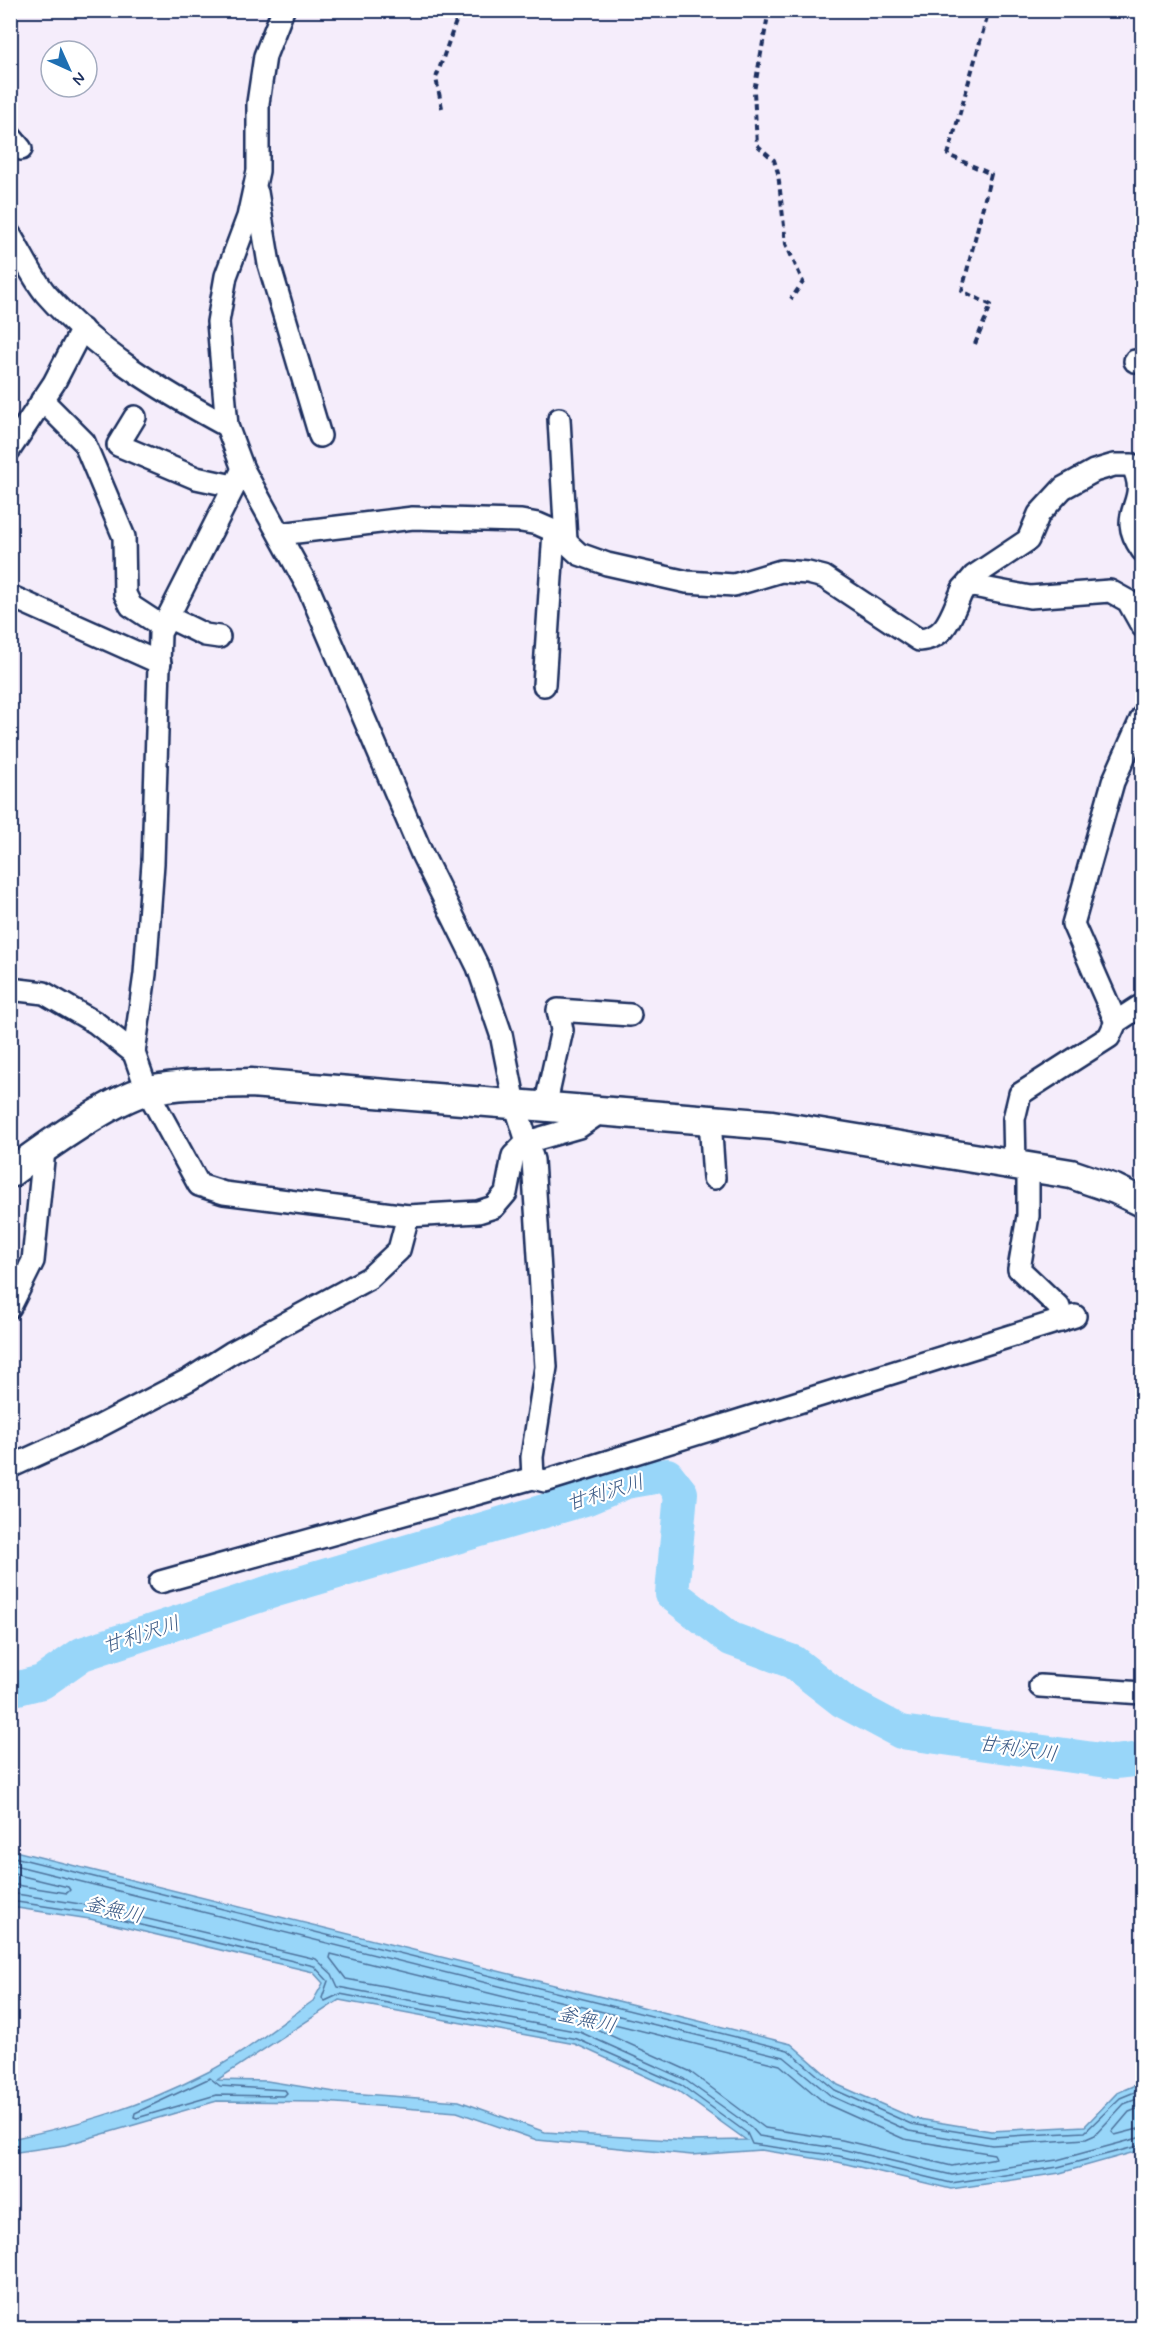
<svg xmlns="http://www.w3.org/2000/svg" width="1153" height="2339" viewBox="0 0 1153 2339" font-family="Mynerve,'Klee One',sans-serif">
  <style>
    .water { fill: #98d6f9; stroke: #6693bb; stroke-width: 1.5; fill-rule: evenodd }
    .lines { fill: none; stroke-linecap: round; stroke-linejoin: round }
    .shore { stroke: #4d729c; stroke-width: 1.5 }
    .river { stroke: #98d6f9; stroke-width: 34 }
    .street-casing { stroke: #1b2f5e; stroke-width: 26 }
    .secondary-casing { stroke: #1b2f5e; stroke-width: 33 }
    .path { stroke: #1b2f5e; stroke-width: 4; stroke-dasharray: 6 4.5; stroke-linecap: butt }
    .street { stroke: #fff; stroke-width: 21 }
    .secondary { stroke: #fff; stroke-width: 28 }
    .labels { text-anchor: middle; stroke-width: 4.5; stroke-linejoin: round; paint-order: stroke }
    .water-label { font-size: 20px; font-style: italic; fill: #3a5985; stroke: #fff }
  </style>
  <rect width="100%" height="100%" fill="#f5edfb"/>
  <filter id="ink" filterUnits="userSpaceOnUse"><feTurbulence type="fractalNoise" baseFrequency=".0167" numOctaves="2"/><feDisplacementMap in="SourceGraphic" scale="12" xChannelSelector="R" yChannelSelector="G"/><feConvolveMatrix kernelMatrix="1 2 1 2 8 2 1 2 1" color-interpolation-filters="sRGB"/></filter>
  <g filter="url(#ink)">
    <path class="water" d="M11 1850 791 2044 838 2085 913 2118 991 2131 1085 2126 1117 2093 1142 2082V2150L1060 2173 951 2189 838 2162 761 2150 692 2155 537 2140 457 2112 323 2102 217 2101 65 2145 11 2153V2139C82 2124 140 2107 206 2073 244 2054 278 2025 313 2001L323 1983 313 1972 90 1919 11 1907ZM339 2000 575 2044 678 2091 746 2140 687 2141 545 2132 459 2101 335 2092 267 2081 217 2080Z"/>
    <g class="lines">
      <g class="shore">
        <path d="M10 1856 788 2050 835 2090 911 2124 992 2137 1085 2132 1120 2098 1142 2089"/>
        <path d="M10 1864 784 2057 831 2096 909 2131 992 2145 1086 2139 1095 2135 1124 2104 1142 2097"/>
        <path d="M10 1873 68 1887 70 1890 67 1893 10 1884"/>
        <path d="M10 1893 93 1906 316 1959 332 1974 338 1987 580 2032 684 2079 751 2127 759 2136 841 2149 952 2175 1057 2160 1142 2137"/>
        <path d="M10 1901 91 1913 314 1966 328 1981 322 1998 325 2001 340 1994 577 2039 681 2085 747 2133 752 2144 839 2156 951 2183 1058 2167 1142 2145"/>
        <path d="M331 1954 780 2065 826 2104 904 2139 994 2154 996 2158 952 2166 842 2140 765 2128 689 2071 583 2023 346 1979 330 1958Z"/>
        <path d="M210 2078 220 2086 285 2090 287 2093 284 2096 216 2095 137 2118 134 2117 135 2113Z"/>
        <path d="M1142 2107 1129 2112 1112 2132 1115 2135 1142 2128"/>
      </g>
      <path class="river" d="M10 1690 42 1682 82 1654 273 1591 585 1499 626 1482 667 1475 681 1493 672 1594 731 1639 793 1662 843 1701 901 1732 1115 1762 1142 1759"/>
      <g class="street-casing">
        <g id="street">
          <path d="M283 10 265 56 258 103V171L248 217 226 276 218 322 227 426 243 469 308 587 422 854 478 967 501 1034 515 1104 533 1160 546 1367 532 1457 533 1478"/>
          <path d="M10 136 21 149"/>
          <path d="M257 192 269 264 320 436"/>
          <path d="M10 235C22 254 32 277 46 294 97 352 160 390 227 426"/>
          <path d="M1135 361H1142"/>
          <path d="M42 400 84 442 124 537 125 594 131 606 163 627"/>
          <path d="M135 417 118 445 196 478 233 486"/>
          <path d="M559 419 566 541"/>
          <path d="M10 449 54 383 82 329"/>
          <path d="M243 469 160 633 153 863 145 974 134 1053 147 1090 199 1185 224 1193 408 1216 478 1212 494 1207 506 1193 513 1156 527 1142 579 1127 602 1111"/>
          <path d="M280 534 413 518 521 521 538 524 554 531 579 554 607 564 687 582 734 585 781 571 808 573 824 577 919 640C948 638 951 614 963 589L973 586 1030 597 1110 591 1128 601 1142 626"/>
          <path d="M963 589 974 576 1028 540 1039 514 1063 488 1094 471 1114 465H1132C1153 505 1113 510 1142 550"/>
          <path d="M10 596 160 663"/>
          <path d="M168 617 205 635 219 637"/>
          <path d="M544 685 554 531"/>
          <path d="M10 989 44 993 96 1023 134 1053"/>
          <path d="M1116 1022 1073 924 1113 782 1142 717"/>
          <path d="M545 1107 562 1030 558 1010 630 1015"/>
          <path d="M710 1120 714 1178"/>
          <path d="M1015 1165 1014 1119 1020 1094 1109 1037 1116 1022 1139 1007H1142"/>
          <path d="M1028 1167V1216L1019 1269 1059 1307 1061 1321"/>
          <path d="M10 1307 33 1261 44 1150"/>
          <path d="M10 1467 96 1428 190 1379 231 1353 369 1278 399 1250 408 1216"/>
          <path d="M160 1582 533 1478 545 1481 1075 1316"/>
          <path d="M1040 1686 1142 1693"/>
        </g>
      </g>
      <g class="secondary-casing">
        <path id="secondary" d="M10 1173C41 1150 115 1097 149 1090 183 1083 218 1084 251 1083L772 1125 1071 1174 1115 1189 1142 1202"/>
      </g>
      <g class="path">
        <path d="M769 10 754 91 757 145 774 160 778 173 786 244 803 282 791 299"/>
        <path d="M442 108 436 78 460 10"/>
        <path d="M975 344 991 305 962 291 991 174 948 155 989 10"/>
      </g>
      <use href="#street" class="street"/>
      <use href="#secondary" class="secondary"/>
    </g>
  </g>
  <g class="labels">
    <g class="water-label">
      <text transform="translate(605 1492) rotate(-17)" y="7">甘利沢川</text>
      <text transform="translate(141 1634) rotate(-18)" y="7">甘利沢川</text>
      <text transform="translate(1018 1748) rotate(8)" y="7">甘利沢川</text>
      <text transform="translate(114 1909) rotate(13)" y="7">釜無川</text>
      <text transform="translate(587 2019) rotate(13)" y="7">釜無川</text>
    </g>
  </g>
  <rect width="1153" height="2339" fill="none" stroke="#fff" stroke-width="36"/>
  <rect x="18" y="18" width="1117" height="2303" fill="none" stroke="#1b2f5e" stroke-width="2" filter="url(#ink)"/>
  <g transform="translate(69 69) rotate(135)"><circle r="28" fill="#ffffff" stroke="#a4acbf" stroke-width="1.5"/>
  <path d="M0-4.5L10 22L0 15L-10 22Z" fill="#1f6fb2"/>
  <text y="-9" font-size="16" font-weight="bold" text-anchor="middle" fill="#1b2f5e">N</text>
  </g>
</svg>
